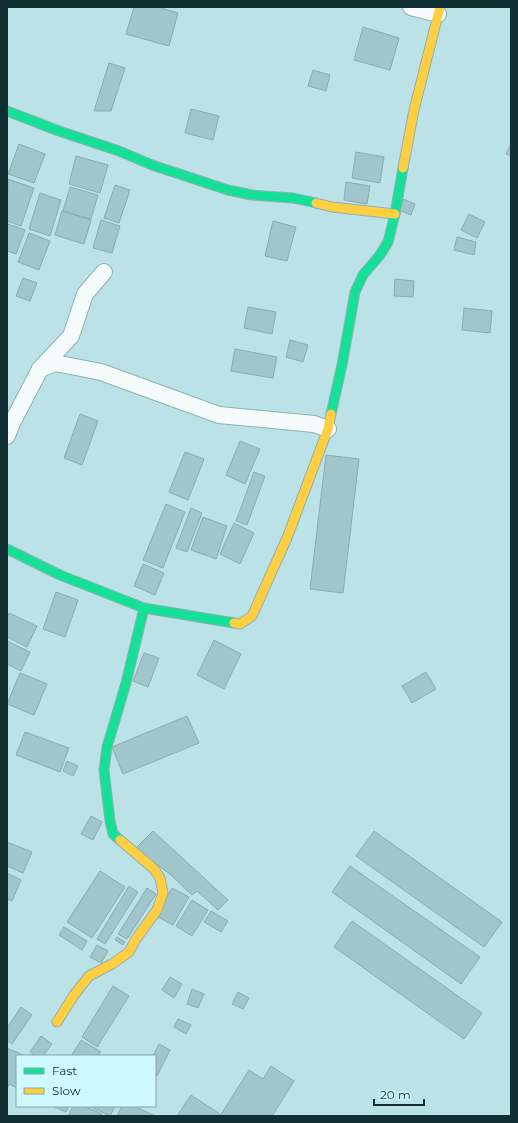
<svg xmlns="http://www.w3.org/2000/svg" width="518" height="1123" viewBox="0 0 518 1123" font-family="Montserrat,sans-serif">
  <style>
    .building { fill: #a0c6cc; stroke: #8bacaf }
    .lines { fill: none; stroke-linecap: round; stroke-linejoin: round }
    .street-casing { stroke: #90b0b4; stroke-width: 18 }
    .fast-casing { stroke: #90b0b4; stroke-width: 11 }
    .slow-casing { stroke: #90b0b4; stroke-width: 11 }
    .street { stroke: #f5fbfb; stroke-width: 16 }
    .fast { stroke: #16e098; stroke-width: 9 }
    .slow { stroke: #ffcf43; stroke-width: 9 }
  </style>
  <rect width="100%" height="100%" fill="#bae2e7"/>
  <g class="building">
    <path d="M134 7H158L178 13 169 46 126 34Z"/>
    <path d="M363 27 399 38 390 70 354 60Z"/>
    <path d="M109 63 125 68 111 111H94Z"/>
    <path d="M313 70 330 75 326 91 308 86Z"/>
    <path d="M191 109 219 116 213 140 185 133Z"/>
    <path d="M19 144 45 154 34 183 8 174Z"/>
    <path d="M511 144V156L506 154Z"/>
    <path d="M356 152 384 157 380 183 352 178Z"/>
    <path d="M76 156 108 165 100 193 69 184Z"/>
    <path d="M8 179 34 188 21 226 7 221Z"/>
    <path d="M346 182 370 186 367 204 344 200Z"/>
    <path d="M115 185 130 190 119 223 104 218Z"/>
    <path d="M70 187 98 195 91 219 63 211Z"/>
    <path d="M40 193 61 200 50 236 29 229Z"/>
    <path d="M403 199 415 204 411 215 399 210Z"/>
    <path d="M62 211 91 220 84 244 55 235Z"/>
    <path d="M469 214 485 222 477 238 461 230Z"/>
    <path d="M101 220 120 226 112 253 93 248Z"/>
    <path d="M273 221 296 227 287 261 265 256Z"/>
    <path d="M8 224 25 230 16 254 7 251V228Z"/>
    <path d="M29 233 50 241 39 270 18 262Z"/>
    <path d="M457 237 476 242 474 255 454 250Z"/>
    <path d="M23 278 37 283 30 301 16 296Z"/>
    <path d="M395 279 414 281 413 297 394 296Z"/>
    <path d="M248 307 276 312 272 334 244 328Z"/>
    <path d="M464 308 492 311 490 333 462 330Z"/>
    <path d="M290 340 308 345 303 362 286 357Z"/>
    <path d="M235 349 277 357 273 378 231 371Z"/>
    <path d="M80 414 98 421 82 465 64 458Z"/>
    <path d="M240 441 260 449 245 484 226 475Z"/>
    <path d="M185 452 204 459 188 500 169 492Z"/>
    <path d="M326 455 359 459 343 593 310 589Z"/>
    <path d="M254 472 265 476 247 525 236 521Z"/>
    <path d="M166 504 185 512 163 568 143 560Z"/>
    <path d="M191 508 202 513 187 552 176 548Z"/>
    <path d="M203 517 227 526 216 559 191 550Z"/>
    <path d="M234 523 254 533 240 564 220 554Z"/>
    <path d="M143 564 164 573 155 595 134 586Z"/>
    <path d="M56 592 78 600 65 637 43 629Z"/>
    <path d="M9 613 37 626 27 647 7 637V618Z"/>
    <path d="M214 640 241 654 224 689 197 675Z"/>
    <path d="M7 641 30 652 21 671 7 664Z"/>
    <path d="M144 653 159 658 148 687 133 681Z"/>
    <path d="M426 672 436 689 412 703 402 686Z"/>
    <path d="M20 673 47 684 34 715 7 704Z"/>
    <path d="M187 716 199 743 123 774 112 747Z"/>
    <path d="M25 732 69 748 60 772 16 755Z"/>
    <path d="M67 761 78 766 73 776 63 771Z"/>
    <path d="M91 816 102 822 93 840 81 834Z"/>
    <path d="M153 831 228 900 218 910 197 891 192 895 170 874 135 849Z"/>
    <path d="M374 831 502 922 484 947 356 856Z"/>
    <path d="M7 842 32 852 23 873 7 866Z"/>
    <path d="M350 866 480 957 461 984 332 892Z"/>
    <path d="M100 871 125 887 92 938 67 922Z"/>
    <path d="M7 873 21 880 12 901 7 899Z"/>
    <path d="M129 886 138 892 105 944 97 939Z"/>
    <path d="M147 888 156 894 127 939 118 934Z"/>
    <path d="M172 888 189 897 173 925 156 916Z"/>
    <path d="M192 900 208 910 192 936 176 926Z"/>
    <path d="M211 911 228 921 221 932 204 922Z"/>
    <path d="M352 921 482 1013 464 1039 334 947Z"/>
    <path d="M64 927 87 941 82 950 59 935Z"/>
    <path d="M117 937 125 942 123 945 115 940Z"/>
    <path d="M97 945 108 951 101 963 90 957Z"/>
    <path d="M170 977 182 984 174 998 162 990Z"/>
    <path d="M113 986 129 996 97 1047 82 1037Z"/>
    <path d="M192 989 204 994 198 1008 187 1004Z"/>
    <path d="M238 992 249 998 243 1009 232 1004Z"/>
    <path d="M21 1007 32 1015 12 1044 7 1040V1028Z"/>
    <path d="M178 1019 191 1025 186 1034 174 1027Z"/>
    <path d="M41 1036 52 1044 43 1056H35L30 1052Z"/>
    <path d="M81 1040 101 1052 98 1056H71Z"/>
    <path d="M159 1044 170 1050 157 1076 155 1075V1056H153Z"/>
    <path d="M7 1048 25 1056H17V1088L9 1084 7 1089Z"/>
    <path d="M271 1066 294 1081 272 1116H220L249 1070 263 1079Z"/>
    <path d="M191 1095 220 1114 219 1116H177Z"/>
    <path d="M52 1106H69L66 1112Z"/>
    <path d="M73 1106H84L102 1114 101 1116H68Z"/>
    <path d="M89 1106H115L110 1116Z"/>
    <path d="M122 1106H134L155 1116H117Z"/>
  </g>
  <g class="lines">
    <g class="street-casing">
      <g id="street">
        <path d="M411 7 438 14"/>
        <path d="M40 369 55 363 101 372 219 415 314 424 328 429"/>
        <path d="M7 436 12 423 40 369 71 336 85 294 104 272"/>
      </g>
    </g>
    <g class="fast-casing">
      <g id="fast">
        <path d="M7 111 59 131 119 151 152 165 228 190 252 195 293 198 316 203"/>
        <path d="M331 414 342 365 355 292 363 275 380 255 388 242 395 214 403 168"/>
        <path d="M7 549 60 575 144 608 234 623"/>
        <path d="M120 840 113 834 110 821 104 770 107 747 126 683 144 608"/>
      </g>
    </g>
    <g class="slow-casing">
      <g id="slow">
        <path d="M403 168 414 110 440 7"/>
        <path d="M316 203 332 207 395 214"/>
        <path d="M234 623 240 624 252 616 287 538 328 429 331 414"/>
        <path d="M57 1022 74 995 89 976 112 964 129 952 136 939 157 910 163 893 160 878 154 869 120 840"/>
      </g>
    </g>
    <use href="#street" class="street"/>
    <use href="#fast" class="fast"/>
    <use href="#slow" class="slow"/>
  </g>
  <rect width="518" height="1123" fill="none" stroke="#0f2f33" stroke-width="16"/>
  <rect x="16" y="1055" width="140" height="52" fill="#cef9ff" stroke="#82a8ad"/>
  <rect x="24" y="1068" width="20" height="6" fill="#16e098" stroke="#82a8ad"/>
  <text x="52" y="1075" font-size="12" fill="#0f2f33">Fast</text>
  <rect x="24" y="1088" width="20" height="6" fill="#ffcf43" stroke="#82a8ad"/>
  <text x="52" y="1095" font-size="12" fill="#0f2f33">Slow</text>
  <path d="M374 1099v6h50v-6" fill="none" stroke="#0f2f33" stroke-width="2"/>
  <text x="380" y="1099" font-size="12" fill="#0f2f33" stroke="#cef9ff" stroke-width="3" paint-order="stroke">20 m</text>
</svg>
